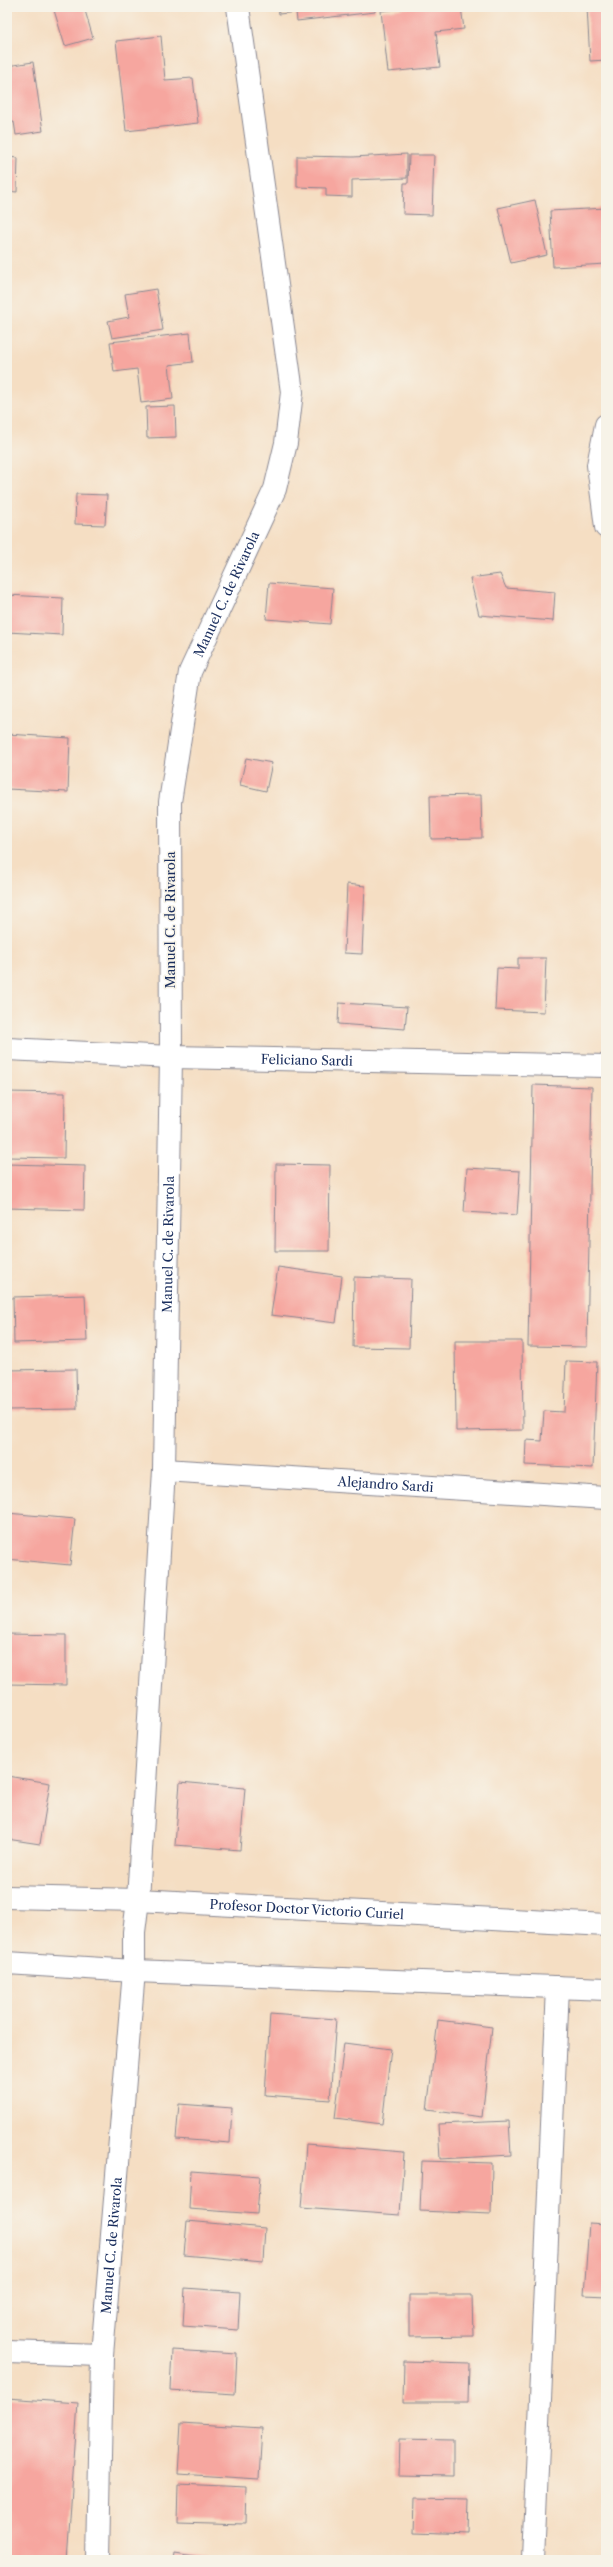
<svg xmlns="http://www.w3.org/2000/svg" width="613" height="2567" viewBox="0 0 613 2567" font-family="'Libre Caslon Text',serif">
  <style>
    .building { fill: #f6a69f }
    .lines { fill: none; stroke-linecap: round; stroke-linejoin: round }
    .street-casing { stroke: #888690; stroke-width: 24 }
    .secondary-casing { stroke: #888690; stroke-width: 24 }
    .street { stroke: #fff; stroke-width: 22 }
    .secondary { stroke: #fff; stroke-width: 22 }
    .labels { text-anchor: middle; stroke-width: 3; stroke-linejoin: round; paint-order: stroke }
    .street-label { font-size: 13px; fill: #1b2f5e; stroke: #f7f3e8 }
  </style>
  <rect width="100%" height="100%" fill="#f7f3e8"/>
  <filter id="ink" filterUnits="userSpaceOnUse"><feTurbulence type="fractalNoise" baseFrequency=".025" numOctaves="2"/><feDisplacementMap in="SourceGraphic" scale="8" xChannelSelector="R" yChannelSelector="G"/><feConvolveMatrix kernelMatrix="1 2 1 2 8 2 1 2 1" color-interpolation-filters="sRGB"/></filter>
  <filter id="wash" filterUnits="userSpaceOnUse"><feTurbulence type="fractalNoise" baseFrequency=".012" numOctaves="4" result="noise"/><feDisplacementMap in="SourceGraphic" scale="16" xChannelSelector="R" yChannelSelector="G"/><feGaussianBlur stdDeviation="0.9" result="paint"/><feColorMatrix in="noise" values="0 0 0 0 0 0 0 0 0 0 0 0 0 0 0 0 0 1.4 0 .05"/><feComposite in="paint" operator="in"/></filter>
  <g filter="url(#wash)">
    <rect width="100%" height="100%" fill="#f5dec3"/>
    <g id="blocks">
      <g class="building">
        <path d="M53 7H84L93 38 65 46Z"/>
        <path d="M278 7H375V12L297 21 296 12 279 14Z"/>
        <path d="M416 7H461L464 29 436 32 440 67 388 72 381 11Z"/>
        <path d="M587 7H606V60L590 61Z"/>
        <path d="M161 36 165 80 193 78 198 123 126 131 116 41Z"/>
        <path d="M33 62 43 131 16 135 14 122 7 123V66Z"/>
        <path d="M407 154V178L352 180V197L326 196V188L297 187V156L353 157Z"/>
        <path d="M409 155H434L432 215 403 214 404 183H408Z"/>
        <path d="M7 157 18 158 17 192 7 191Z"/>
        <path d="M535 200 547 255 511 263 498 208Z"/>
        <path d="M606 208V264L553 267 550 211Z"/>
        <path d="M156 289 163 330 112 338 108 321 129 317 125 294Z"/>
        <path d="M190 333 193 362 169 365 173 399 141 403 137 369 114 372 110 342Z"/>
        <path d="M175 406 176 437 147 438 146 407Z"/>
        <path d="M76 494 107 495 105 525 75 524Z"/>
        <path d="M500 574 506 588 555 592 553 621 479 615 470 578Z"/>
        <path d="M269 583 333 588 330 624 266 619Z"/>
        <path d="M8 595 63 598 62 635 7 632Z"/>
        <path d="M7 734 70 738 68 792 7 789Z"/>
        <path d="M246 758 272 763 266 791 240 785Z"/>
        <path d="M481 795 482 838 431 839 430 796Z"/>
        <path d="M347 884 365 886 362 954 344 953Z"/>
        <path d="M518 958H546L544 1012 495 1010 497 968 518 969Z"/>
        <path d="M339 1003 407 1007 405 1029 338 1024Z"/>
        <path d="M533 1085 592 1087 587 1347 528 1346Z"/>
        <path d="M7 1092 65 1093 64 1158 7 1157Z"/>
        <path d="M7 1164 85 1166 84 1210 7 1208Z"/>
        <path d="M276 1164 330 1165 329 1251H275Z"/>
        <path d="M467 1168 520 1171 517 1215 464 1212Z"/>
        <path d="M278 1267 342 1276 336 1323 271 1315Z"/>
        <path d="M354 1277 411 1279 409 1348 353 1347Z"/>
        <path d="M85 1295 87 1341 14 1343 13 1297Z"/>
        <path d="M455 1341H522L523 1430 456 1431Z"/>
        <path d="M566 1361 597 1362 593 1468 525 1465 526 1440 542 1441 544 1411 564 1412Z"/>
        <path d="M76 1369 77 1409 7 1410V1370Z"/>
        <path d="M7 1513 75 1519 70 1565 7 1559Z"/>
        <path d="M7 1634 66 1635V1685L7 1684Z"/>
        <path d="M7 1776 50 1783 40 1844 7 1839Z"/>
        <path d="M180 1782 245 1788 240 1850 175 1845Z"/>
        <path d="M270 2014 336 2019 330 2100 265 2095Z"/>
        <path d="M438 2020 492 2027 482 2117 427 2110Z"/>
        <path d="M344 2043 391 2049 382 2124 335 2118Z"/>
        <path d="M179 2104 232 2108 230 2143 176 2139Z"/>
        <path d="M509 2121 511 2155 440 2159 438 2124Z"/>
        <path d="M306 2144 404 2152 400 2215 301 2208Z"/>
        <path d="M422 2161 492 2163 491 2214 420 2211Z"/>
        <path d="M191 2171 260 2176 257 2214 189 2209Z"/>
        <path d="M187 2221 265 2228 263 2262 184 2255Z"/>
        <path d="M589 2223 606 2224V2296L584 2295Z"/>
        <path d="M185 2288 240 2292 238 2330 183 2326Z"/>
        <path d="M409 2295H472L473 2336 409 2337Z"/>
        <path d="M172 2350 237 2354 235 2394 170 2390Z"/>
        <path d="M404 2361 469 2363 468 2402H403Z"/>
        <path d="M7 2398 78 2403 67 2560H7Z"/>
        <path d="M181 2423 262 2428 259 2479 178 2474Z"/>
        <path d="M399 2439 453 2440V2476L398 2475Z"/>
        <path d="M178 2484 246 2487 245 2524 177 2522Z"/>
        <path d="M414 2498 469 2499 468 2534 413 2532Z"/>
        <path d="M175 2553 213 2559V2560H174Z"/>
      </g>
    </g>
  </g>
  <g filter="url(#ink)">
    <use href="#blocks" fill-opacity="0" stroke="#888690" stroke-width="1"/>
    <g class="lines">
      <g class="street-casing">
        <g id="street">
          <path d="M606 425 598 465 606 527"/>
          <path id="s1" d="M7 1049 171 1057 606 1066"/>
          <path id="s2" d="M164 1470 606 1498"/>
          <path d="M7 2352 102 2355"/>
          <path id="s3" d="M98 2560 102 2355 134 1971V1932L138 1900 164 1470 171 1057 170 802 190 672 275 489 286 443 292 392 238 7"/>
          <path d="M533 2560 558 1987"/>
        </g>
      </g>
      <g class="secondary-casing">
        <g id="secondary">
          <path id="s4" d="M7 1897 138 1900 606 1925"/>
          <path d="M7 1963 134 1971 606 1989"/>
        </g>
      </g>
      <use href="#street" class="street"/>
      <use href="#secondary" class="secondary"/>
    </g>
  </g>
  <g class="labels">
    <g class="street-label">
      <text dy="5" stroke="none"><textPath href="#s3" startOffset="1978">Manuel C. de Rivarola</textPath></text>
      <text transform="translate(170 920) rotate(-90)" y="5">Manuel C. de Rivarola</text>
      <text dy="5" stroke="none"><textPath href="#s1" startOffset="300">Feliciano Sardi</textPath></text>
      <text dy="5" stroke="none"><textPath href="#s3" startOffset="1318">Manuel C. de Rivarola</textPath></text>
      <text dy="5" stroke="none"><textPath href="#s2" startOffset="222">Alejandro Sardi</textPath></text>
      <text dy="5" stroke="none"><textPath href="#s4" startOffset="300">Profesor Doctor Victorio Curiel</textPath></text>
      <text dy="5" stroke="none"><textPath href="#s3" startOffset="315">Manuel C. de Rivarola</textPath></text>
    </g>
  </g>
  <rect width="613" height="2567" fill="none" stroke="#f7f3e8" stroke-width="24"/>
</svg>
